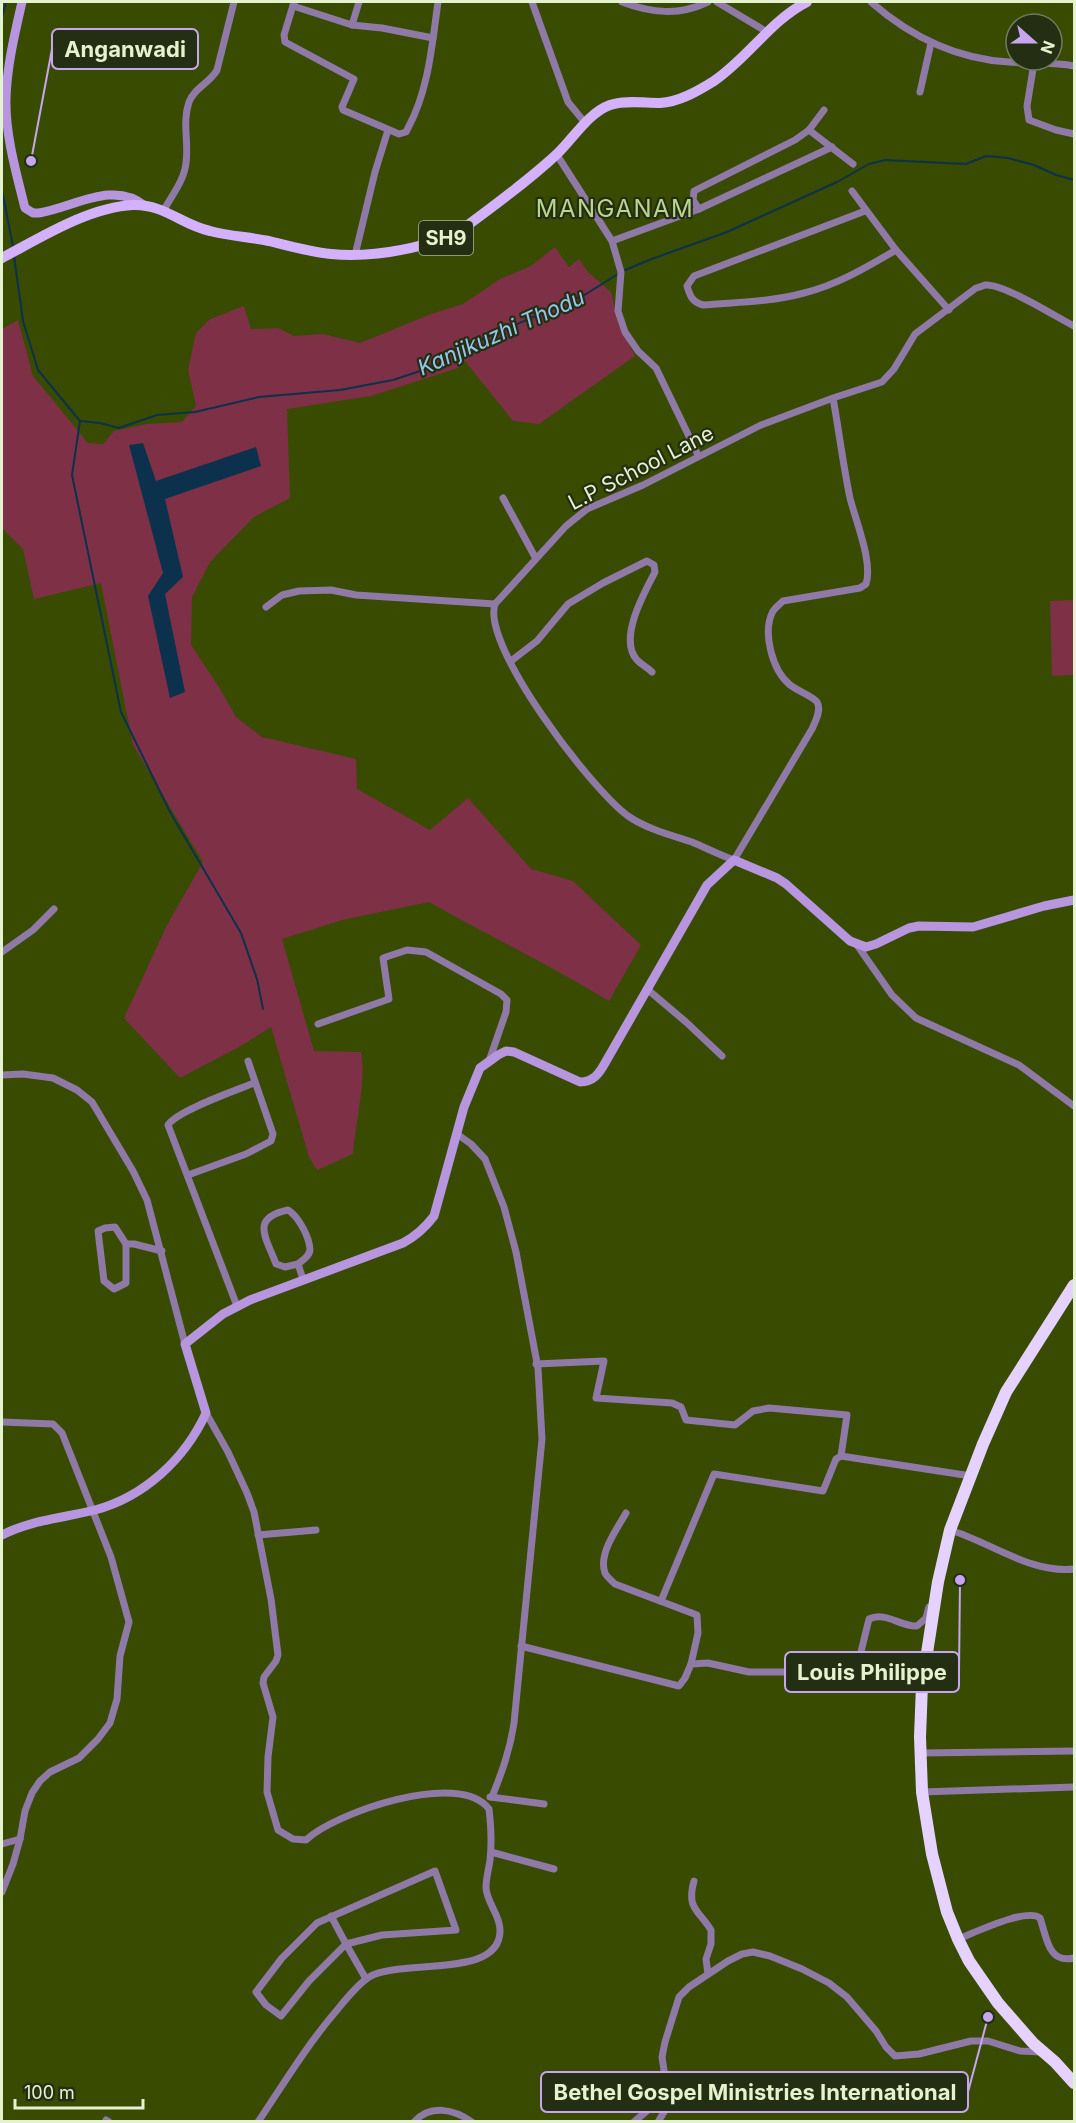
<svg xmlns="http://www.w3.org/2000/svg" width="1076" height="2123" viewBox="0 0 1076 2123" font-family="Inter,sans-serif">
  <style>
    .green { fill: #7e3047 }
    .water { fill: #0c314c }
    .lines { fill: none; stroke-linecap: round; stroke-linejoin: round }
    .stream { stroke: #0c314c; stroke-width: 2 }
    .street { stroke: #8e79a7; stroke-width: 7 }
    .secondary { stroke: #b796df; stroke-width: 9 }
    .primary { stroke: #d3b1fc; stroke-width: 10 }
    .highway { stroke: #e5d2ff; stroke-width: 12 }
    .labels { text-anchor: middle; stroke-width: 4.5; stroke-linejoin: round; paint-order: stroke }
    .shield { fill: #242e12; stroke: #aab796; stroke-width: 1.5 }
    .shield-label { font-size: 20px; font-weight: bold; fill: #e4f2cf }
    .street-label { font-size: 21px; fill: #e4f2cf; stroke: #242e12 }
    .water-label { font-size: 22px; font-style: italic; fill: #95c5ed; stroke: #242e12 }
    .quarter-label { font-size: 24px; letter-spacing: 1.5px; fill: #bbd58f; stroke: #242e12 }
    .leader { fill: none; stroke: #c7a6ef; stroke-width: 2 }
    .callout-dot { fill: #c7a6ef; stroke: #242e12; stroke-width: 2 }
    .callout { fill: #242e12; stroke: #c7a6ef; stroke-width: 2 }
    .callout-label { font-size: 22px; text-anchor: middle; font-weight: bold; fill: #e4f2cf }
  </style>
  <rect width="100%" height="100%" fill="#384b00"/>
  <g class="green">
    <path d="M555 247 569 267 579 259 588 272 611 292 619 326 635 356 539 424 513 421 465 361 458 368 371 396 287 409 290 498 254 517 210 562 192 597 191 645 219 687 236 717 262 737 356 759 357 789 430 830 468 798 531 869 573 881 641 945 609 1001C550 965 489 936 429 902L342 920 282 939 314 1051 361 1052C367 1079 355 1124 353 1154L317 1170 309 1157 271 1027 239 1047 180 1078 124 1018 167 925 203 862 133 745 101 583 34 599 23 549 2 528V329L18 320 33 376 88 443 103 444 114 431 147 424 182 422 196 406 188 370 196 333 210 319 244 306 251 329 278 328 294 336 323 334 360 343 431 314 463 304 500 279 531 266Z"/>
    <path d="M1074 600V675L1052 676 1050 601Z"/>
  </g>
  <path class="water" d="M143 443 156 481 256 447 261 466 165 499 183 577 165 594 185 692 170 698 148 596 163 573 129 445Z"/>
  <g class="lines">
    <g class="stream">
      <path d="M2 17 6 2"/>
      <path d="M2 190 13 247"/>
      <path d="M14 256 23 321 38 370 80 421 100 423 119 428 157 415 195 412 259 397 340 390 393 380 423 370 440 363 448 354 462 348 586 294 618 274"/>
      <path d="M623 271 649 260 727 232 837 182 869 164 885 160 966 164 986 156 1008 158 1034 165 1056 175 1074 180"/>
      <path d="M80 421 72 475 121 712 170 812 241 933 257 979 263 1009"/>
    </g>
    <g class="street">
      <path d="M294 2 284 35 285 42 354 79 342 107 343 110 399 134 406 132 408 128C429 89 432 44 438 2"/>
      <path d="M532 2 568 102 586 124"/>
      <path d="M622 2C651 13 679 16 708 2"/>
      <path d="M717 2 767 32"/>
      <path d="M871 2C910 36 956 59 1009 62 1031 64 1053 62 1074 66"/>
      <path d="M293 6 352 25 382 28 433 38"/>
      <path d="M352 25 359 2"/>
      <path d="M1034 63 1027 106 1029 120 1056 130 1074 134"/>
      <path d="M920 92 931 43"/>
      <path d="M809 130 853 164"/>
      <path d="M557 155 612 241 621 272 618 311 625 332 638 351 656 368 698 455"/>
      <path d="M852 191 896 250 949 310"/>
      <path d="M699 209 693 200 694 191 795 140 809 130 824 110"/>
      <path d="M164 210C172 195 184 181 186 163 189 143 182 122 189 102 194 88 210 83 217 70L234 2"/>
      <path d="M865 211 694 276 687 286C690 296 692 302 703 305 737 302 771 302 804 293 837 285 867 267 896 250"/>
      <path d="M612 241 699 209 832 147"/>
      <path d="M355 255 375 172 388 130"/>
      <path d="M833 398C839 431 843 465 850 498 856 522 873 562 866 584L860 588 783 601C780 604 776 607 773 611 762 632 772 670 790 685 796 690 814 697 817 702 822 710 815 722 812 729L734 860C720 855 706 848 692 842 670 835 647 829 628 816 592 790 481 646 495 604L566 526 587 509 643 485 761 425 833 398 882 382 894 369 915 334 976 288C977 288 985 285 985 285 1003 283 1056 317 1074 326"/>
      <path d="M503 498 535 557"/>
      <path d="M266 607 282 595 299 591 331 590 356 595 495 604"/>
      <path d="M511 661 537 641 568 604 603 583 647 561 654 565 655 572C644 593 618 639 637 660 642 665 648 668 652 672"/>
      <path d="M857 945 892 995 916 1018 1019 1065 1074 1106"/>
      <path d="M2 952 33 930 54 909"/>
      <path d="M647 989 686 1022 722 1056"/>
      <path d="M318 1024 389 999 383 958 407 950 426 952 501 994 507 1000 506 1012 489 1061"/>
      <path d="M2 1075 23 1074 53 1078 77 1090 92 1102 133 1171 147 1200 185 1344"/>
      <path d="M457 1134 471 1144 485 1159 504 1207 516 1252 538 1368 542 1439 514 1723C510 1750 502 1772 492 1797"/>
      <path d="M188 1175 246 1154 271 1141 273 1134 248 1061"/>
      <path d="M115 1227 126 1244V1283L114 1289 104 1281 98 1231 105 1228Z"/>
      <path d="M126 1244H134L162 1251"/>
      <path d="M298 1264C303 1260 310 1256 310 1249 309 1236 298 1216 288 1210 250 1218 266 1237 276 1264L285 1267 298 1264 303 1279"/>
      <path d="M237 1306 168 1125C176 1111 237 1090 254 1083"/>
      <path d="M536 1364 604 1361 596 1398 672 1403 681 1407 686 1420 735 1425 753 1411 769 1408 847 1415 841 1456"/>
      <path d="M206 1413 228 1452 247 1493 254 1512 271 1599 278 1655 276 1661 264 1677 263 1683 273 1717 268 1757 267 1792 278 1830 293 1839 306 1840C334 1813 460 1769 489 1809 491 1826 492 1843 490 1860 489 1868 486 1878 486 1887 486 1902 500 1914 500 1930 501 1980 401 1958 369 1977 357 1985 346 1999 337 2010 307 2045 284 2083 258 2122"/>
      <path d="M2 1422 53 1424 62 1433 111 1557 129 1622 120 1656 117 1699 110 1723 98 1739 79 1758 50 1772 40 1781 32 1793 25 1811 20 1839 13 1864 2 1892"/>
      <path d="M626 1513C617 1529 598 1554 605 1573 607 1577 612 1581 615 1584L697 1615 698 1633 691 1664"/>
      <path d="M950 1530C990 1542 1031 1574 1074 1569"/>
      <path d="M258 1535 316 1530"/>
      <path d="M661 1601 714 1474 823 1491 836 1459 841 1456 971 1476"/>
      <path d="M521 1646 679 1686 685 1678 691 1664 708 1663 749 1672H837L852 1669 858 1664 869 1619C885 1611 901 1627 917 1626L926 1618 929 1607"/>
      <path d="M920 1753 1074 1751"/>
      <path d="M922 1792 1074 1787"/>
      <path d="M490 1797 544 1804"/>
      <path d="M2 1844 20 1839"/>
      <path d="M491 1852 554 1869"/>
      <path d="M694 1881C686 1909 699 1910 711 1930V1944L706 1959 708 1974"/>
      <path d="M331 1916 346 1944 382 1935 456 1930 435 1871 317 1923 282 1958 256 1992 266 2005 281 2016 309 1981 346 1944 366 1979"/>
      <path d="M958 1939C974 1933 1027 1907 1040 1918 1047 1938 1048 1964 1074 1958"/>
      <path d="M106 2120 109 2122"/>
      <path d="M414 2122C430 2104 454 2109 472 2122"/>
      <path d="M634 2122 649 2109 654 2097 664 2084V2070L662 2057 665 2042 679 1997 689 1987 728 1961 742 1954 753 1952 770 1956 802 1969 829 1983 847 1997 876 2031 886 2047 895 2056 919 2054 971 2041H988L1020 2051 1042 2052"/>
      <path d="M658 2122 664 2112 670 2093 664 2084"/>
    </g>
    <g class="secondary">
      <path d="M22 2C15 33 7 65 6 98 5 134 16 172 25 208L33 213H39C74 207 114 180 145 206"/>
      <path d="M2 1535C31 1520 63 1518 95 1510 144 1497 185 1459 206 1413L185 1344 223 1314 250 1300 403 1243C416 1236 425 1228 434 1216L464 1107 480 1068 498 1055 506 1051 514 1052 580 1082C593 1082 599 1074 605 1063L707 885 734 860 777 878 786 884 850 941 866 947 876 944 909 928 919 926 973 927 1044 906 1074 900"/>
    </g>
    <path class="primary" d="M2 258C40 238 89 207 133 205 164 204 182 225 210 231 229 236 249 237 269 241 289 246 310 252 331 254 372 258 415 249 453 236 487 211 527 182 557 154 573 139 588 113 610 105 624 100 644 103 660 103 679 102 698 91 714 81 748 58 771 20 807 2"/>
    <path class="highway" d="M1074 1285 1006 1392 983 1444 950 1530 938 1582 922 1685 920 1737 922 1792 932 1854 947 1912 958 1939 969 1961 998 2003 1033 2043 1055 2062 1074 2083"/>
  </g>
  <g class="labels">
    <rect class="shield" x="419" y="221" width="54" height="34" rx="4.5"/>
    <g class="shield-label">
      <text x="446" y="245">SH9</text>
    </g>
    <g class="street-label">
      <text transform="translate(641 468) rotate(-27)" y="7">L.P School Lane</text>
    </g>
    <g class="water-label">
      <text transform="translate(501 332) rotate(-24)" y="8">Kanjikuzhi Thodu</text>
    </g>
    <g class="quarter-label">
      <text x="615" y="217">MANGANAM</text>
    </g>
  </g>
  <path class="leader" d="M31 161L52 49M960 1580L959 1672M988 2017L968 2092"/>
  <g class="callout-dot">
    <circle cx="31" cy="161" r="6"/>
    <circle cx="960" cy="1580" r="6"/>
    <circle cx="988" cy="2017" r="6"/>
  </g>
  <g class="callout">
    <rect x="52" y="29" width="146" height="40" rx="6"/>
    <rect x="785" y="1652" width="174" height="40" rx="6"/>
    <rect x="541" y="2072" width="427" height="40" rx="6"/>
  </g>
  <g class="callout-label">
    <text x="125" y="57">Anganwadi</text>
    <text x="872" y="1680">Louis Philippe</text>
    <text x="755" y="2100">Bethel Gospel Ministries International</text>
  </g>
  <rect width="1076" height="2123" fill="none" stroke="#e4f2cf" stroke-width="6"/>
  <g transform="translate(1034 42) rotate(111)"><circle r="28" fill="#242e12" stroke="#717c5e" stroke-width="1.5"/>
  <path d="M0-4.5L10 22L0 15L-10 22Z" fill="#c7a6ef"/>
  <text y="-9" font-size="16" font-weight="bold" text-anchor="middle" fill="#e4f2cf">N</text>
  </g>
  <path d="M15 2099v9h128v-9" fill="none" stroke="#e4f2cf" stroke-width="3"/>
  <text x="24" y="2099" font-size="18" fill="#e4f2cf" stroke="#242e12" stroke-width="4.5" paint-order="stroke">100 m</text>
</svg>
